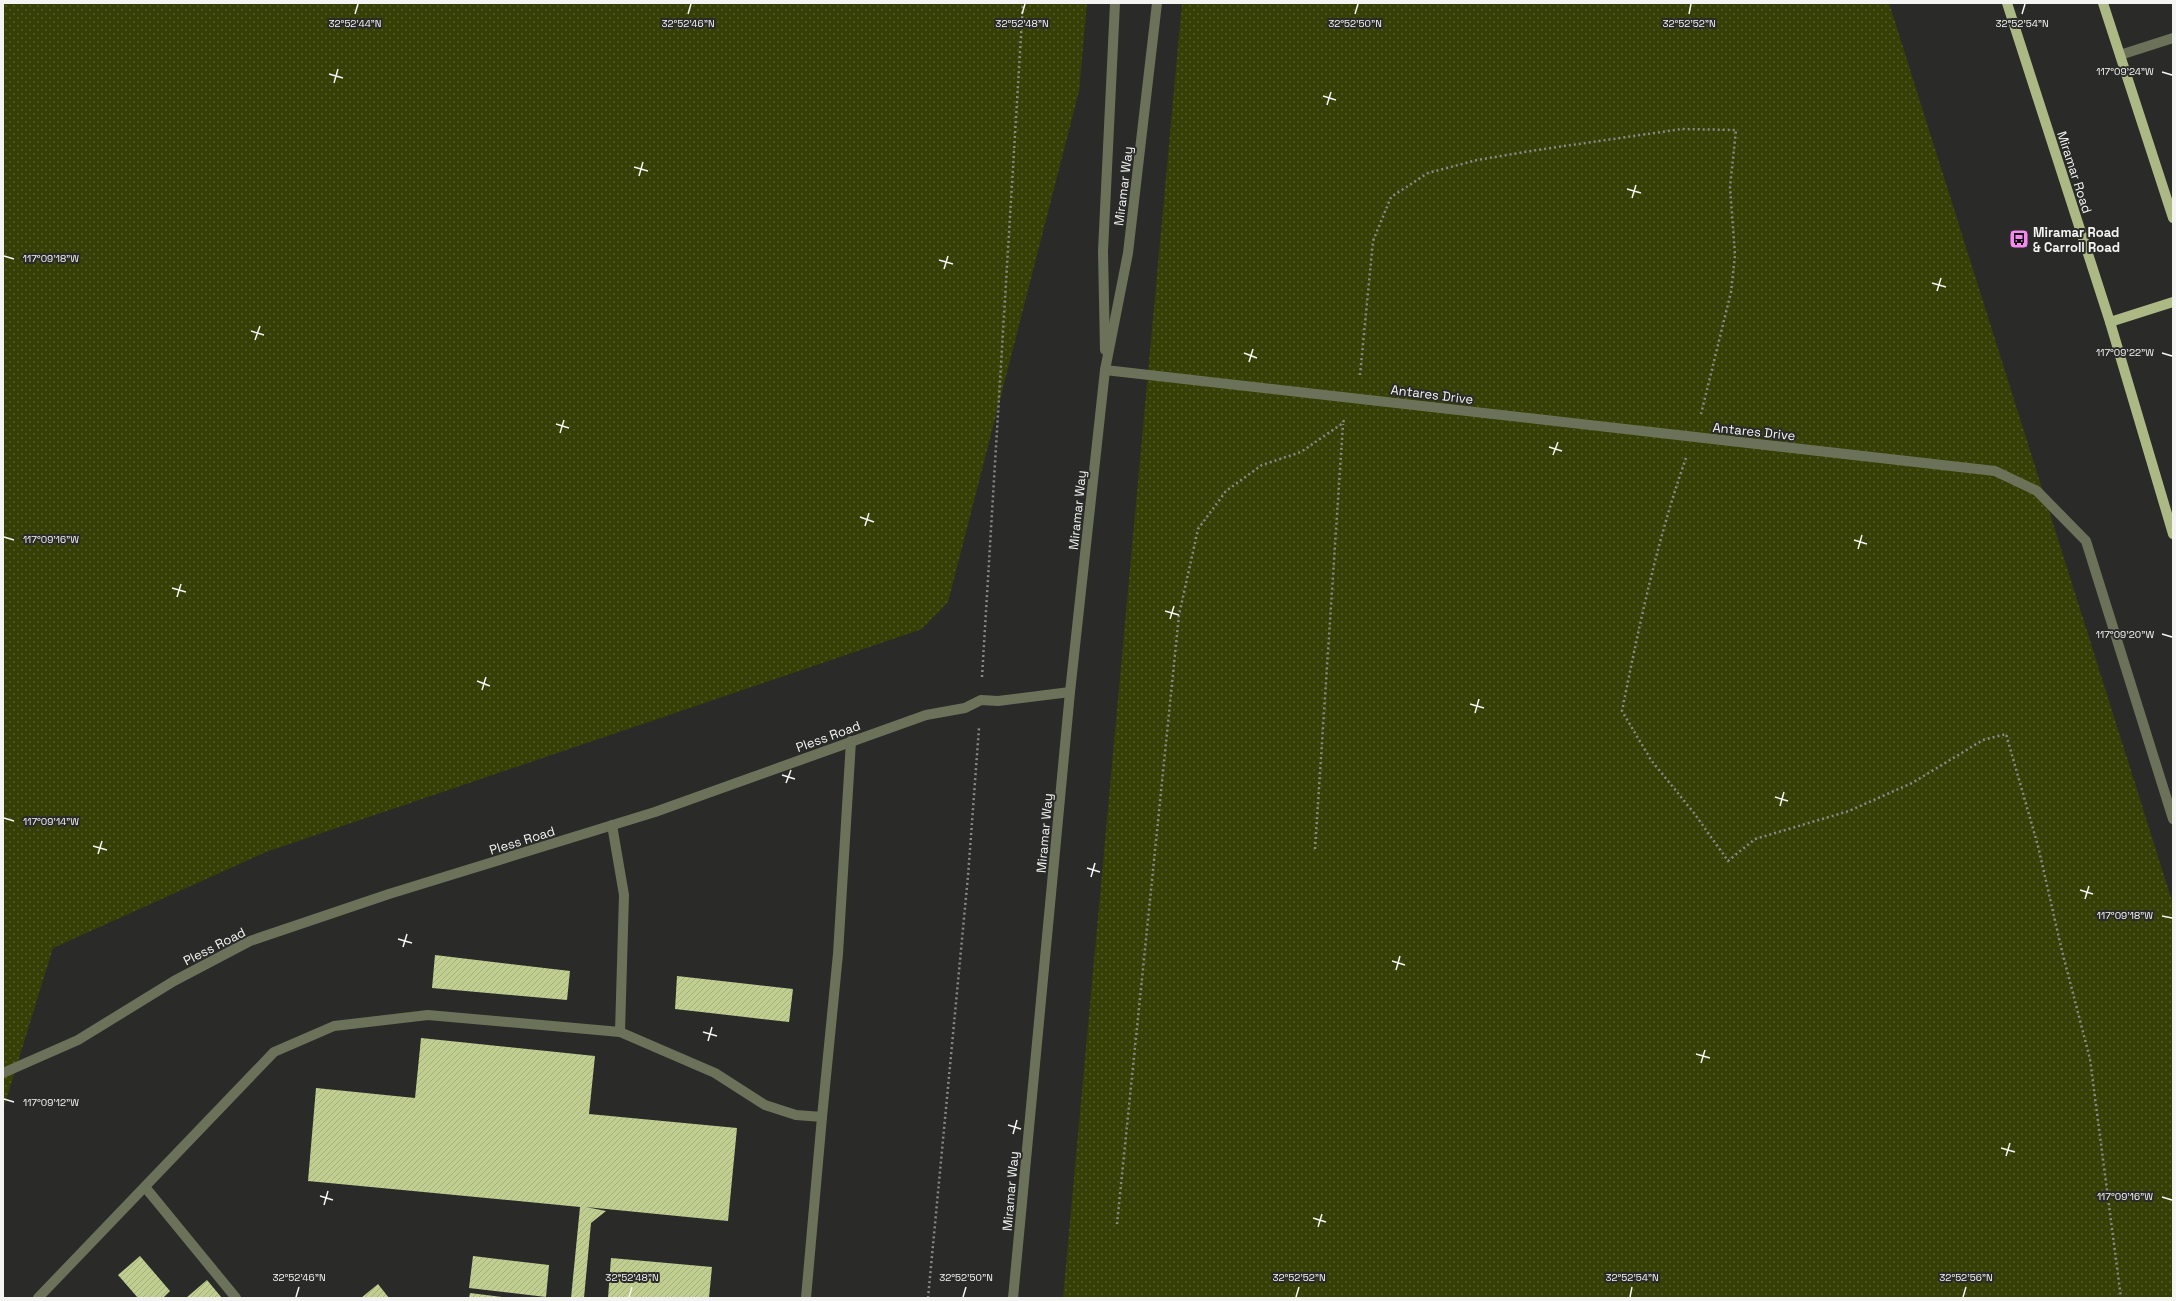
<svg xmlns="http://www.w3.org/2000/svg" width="2176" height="1301" viewBox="0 0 2176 1301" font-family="'Space Grotesk',sans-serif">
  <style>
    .grass { fill: url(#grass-dots) }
    .building { fill: url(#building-hatch) }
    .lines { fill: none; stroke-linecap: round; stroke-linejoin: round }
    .path { stroke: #898a88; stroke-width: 2.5; stroke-dasharray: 2 3; stroke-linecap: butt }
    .minor { stroke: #6c7259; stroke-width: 10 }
    .major { stroke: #adb985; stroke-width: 10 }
    .ticks { fill: none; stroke: #f4f5f3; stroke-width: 1.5 }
    .labels { text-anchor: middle; stroke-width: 4; stroke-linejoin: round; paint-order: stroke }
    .street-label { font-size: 13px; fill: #f4f5f3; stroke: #2a2b29 }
    .poi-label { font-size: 13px; font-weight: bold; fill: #f4f5f3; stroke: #2a2b29; text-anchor: start }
    .ticks-label { font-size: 10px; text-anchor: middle; fill: #f4f5f3; stroke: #2a2b29; stroke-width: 4; stroke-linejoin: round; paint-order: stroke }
  </style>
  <defs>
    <pattern id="grass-dots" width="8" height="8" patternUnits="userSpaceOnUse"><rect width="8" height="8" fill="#363f05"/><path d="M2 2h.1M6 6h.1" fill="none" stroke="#545b2a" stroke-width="1.8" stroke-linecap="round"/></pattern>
    <pattern id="building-hatch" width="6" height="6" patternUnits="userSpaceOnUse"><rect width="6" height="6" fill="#c0cf90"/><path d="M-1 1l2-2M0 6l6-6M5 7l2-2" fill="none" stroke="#a2ae7e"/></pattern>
  </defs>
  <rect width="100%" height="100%" fill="#2a2b29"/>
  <g class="grass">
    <path d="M3 3H1087L1079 91 948 602 922 629 266 852 53 948 3 1110Z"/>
    <path d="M1182 3H1889L2173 904V1298H1063Z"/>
  </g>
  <g class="building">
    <path d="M435 955 570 971 567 1000 432 988Z"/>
    <path d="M677 976 793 989 789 1022 675 1009Z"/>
    <path d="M421 1038 595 1056 589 1114 737 1128 728 1221 586 1207 606 1211 591 1223 584 1298H571L580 1207 308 1181 316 1088 415 1098Z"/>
    <path d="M140 1256 170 1291 163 1298H138L118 1275Z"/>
    <path d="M473 1256 549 1265 546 1297 469 1288Z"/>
    <path d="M611 1258 712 1267 709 1298H608Z"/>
    <path d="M207 1280 222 1298H186Z"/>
    <path d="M378 1284 389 1298H361Z"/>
    <path d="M470 1293 502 1297V1298H469Z"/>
  </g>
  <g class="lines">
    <g class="path">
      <path d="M1360 375 1373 241 1391 197 1428 173 1477 160 1537 150 1682 129 1736 130 1730 187 1735 255 1731 292 1701 414"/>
      <path d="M1686 458C1657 540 1639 626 1622 711L1651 760 1694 813 1728 861 1755 839 1849 811 1912 783 1983 740 2006 734 2038 846 2062 951 2090 1059 2121 1298"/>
      <path d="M982 677 1023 3"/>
      <path d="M1315 849 1343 424"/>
      <path d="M1117 1224 1179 615 1198 529 1226 491 1262 465 1301 452 1343 423 1344 420"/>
      <path d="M928 1298 968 876 979 728"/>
    </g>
    <g class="minor">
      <path d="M2120 55 2173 38"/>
      <path d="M1105 350 1103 251 1115 3"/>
      <path d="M1105 370 1995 471 2037 491 2086 541 2173 819"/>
      <path d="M620 1032 715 1073 765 1105 796 1115 822 1117 806 1298"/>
      <path d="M3 1073 78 1040 174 981 250 941 389 894 655 812 926 715 965 708 981 700 998 701 1070 692"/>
      <path d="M822 1117 838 954 851 741"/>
      <path d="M145 1187 236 1298"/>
      <path d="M38 1298 274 1052 334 1026 428 1015 620 1032 624 895 612 825"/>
      <path d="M1013 1298 1070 692 1105 370 1128 253 1157 3"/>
    </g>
    <g class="major">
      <path d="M2007 3 2110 322 2173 534"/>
      <path d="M2103 3 2173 218"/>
      <path d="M2110 322 2173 302"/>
    </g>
  </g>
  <path class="ticks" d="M355 14 358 4M688 14 691 4M1022 14 1025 4M1355 14 1358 4M1689 14 1691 4M2022 14 2025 4M2162 72 2172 75M329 74 343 78M334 83 338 69M1323 96 1336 100M1327 105 1331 92M634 167 648 171M639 176 643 162M1627 189 1641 193M1632 198 1636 185M4 256 14 259M939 260 953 264M944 269 948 256M1932 283 1946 287M1937 291 1941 278M251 331 264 335M255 340 260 326M1244 353 1257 358M2162 353 2172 356M1249 362 1253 349M556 424 569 428M560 433 564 420M1549 447 1562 451M1553 455 1558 442M860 517 874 522M865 526 869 513M4 537 14 540M1854 540 1867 544M1858 549 1862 535M172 588 186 592M177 597 181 584M1165 611 1179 615M1170 619 1174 606M2162 634 2172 637M477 681 490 686M482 690 486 677M1470 704 1484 708M1475 713 1479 699M782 775 795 779M786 783 791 770M1775 797 1788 801M1780 806 1784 792M4 818 14 821M93 846 107 850M98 854 102 841M1087 868 1100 872M1091 877 1095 863M2080 890 2093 894M2085 899 2089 886M2162 916 2172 918M398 939 412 943M403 947 407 934M1392 961 1405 965M1396 970 1400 956M703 1032 717 1036M708 1041 712 1027M1696 1054 1710 1058M1701 1063 1705 1050M4 1099 14 1102M1008 1125 1021 1129M1013 1134 1017 1120M2001 1148 2015 1152M2006 1156 2010 1143M320 1196 333 1200M2162 1197 2172 1200M324 1205 328 1191M1313 1218 1326 1222M1318 1227 1322 1214M296 1297 299 1287M629 1297 632 1287M963 1297 966 1287M1296 1297 1299 1287M1630 1297 1632 1287M1963 1297 1966 1287"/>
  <defs>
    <g id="bus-square" transform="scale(1)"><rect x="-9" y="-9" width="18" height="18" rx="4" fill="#f589ef" stroke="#2a2b29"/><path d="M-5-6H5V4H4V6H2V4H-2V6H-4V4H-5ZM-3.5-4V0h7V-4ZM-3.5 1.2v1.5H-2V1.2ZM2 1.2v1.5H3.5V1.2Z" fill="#111"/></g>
  </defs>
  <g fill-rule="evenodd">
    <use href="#bus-square" x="2019" y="239"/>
  </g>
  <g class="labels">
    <g class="street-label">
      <text transform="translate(2075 172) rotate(72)" y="5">Miramar Road</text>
      <text transform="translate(1123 186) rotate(-83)" y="5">Miramar Way</text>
      <text transform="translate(1432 394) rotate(7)" y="5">Antares Drive</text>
      <text transform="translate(1754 431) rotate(6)" y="5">Antares Drive</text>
      <text transform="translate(1077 510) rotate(-84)" y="5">Miramar Way</text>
      <text transform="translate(828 736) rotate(-20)" y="5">Pless Road</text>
      <text transform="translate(1044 833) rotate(-85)" y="5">Miramar Way</text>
      <text transform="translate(522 840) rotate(-17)" y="5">Pless Road</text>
      <text transform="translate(214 946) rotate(-27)" y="5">Pless Road</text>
      <text transform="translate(1010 1191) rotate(-85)" y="5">Miramar Way</text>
    </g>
    <g class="poi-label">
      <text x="2033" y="237">Miramar Road<tspan x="2033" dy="15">&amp; Carroll Road</tspan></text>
    </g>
  </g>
  <g class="ticks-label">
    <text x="355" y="27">32°52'44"N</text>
    <text x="688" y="27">32°52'46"N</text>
    <text x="1022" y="27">32°52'48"N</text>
    <text x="1355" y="27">32°52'50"N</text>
    <text x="1689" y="27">32°52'52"N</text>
    <text x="2022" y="27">32°52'54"N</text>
    <text x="2125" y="75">117°09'24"W</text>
    <text x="51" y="262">117°09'18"W</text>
    <text x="2125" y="356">117°09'22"W</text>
    <text x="51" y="543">117°09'16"W</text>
    <text x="2125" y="638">117°09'20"W</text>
    <text x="51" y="825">117°09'14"W</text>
    <text x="2125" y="919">117°09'18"W</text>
    <text x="51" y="1106">117°09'12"W</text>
    <text x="2125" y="1200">117°09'16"W</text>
    <text x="299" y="1281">32°52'46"N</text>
    <text x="632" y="1281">32°52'48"N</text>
    <text x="966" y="1281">32°52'50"N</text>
    <text x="1299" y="1281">32°52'52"N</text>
    <text x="1632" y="1281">32°52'54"N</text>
    <text x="1966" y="1281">32°52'56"N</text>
  </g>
  <rect width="2176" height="1301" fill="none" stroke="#f4f5f3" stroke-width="8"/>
</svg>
